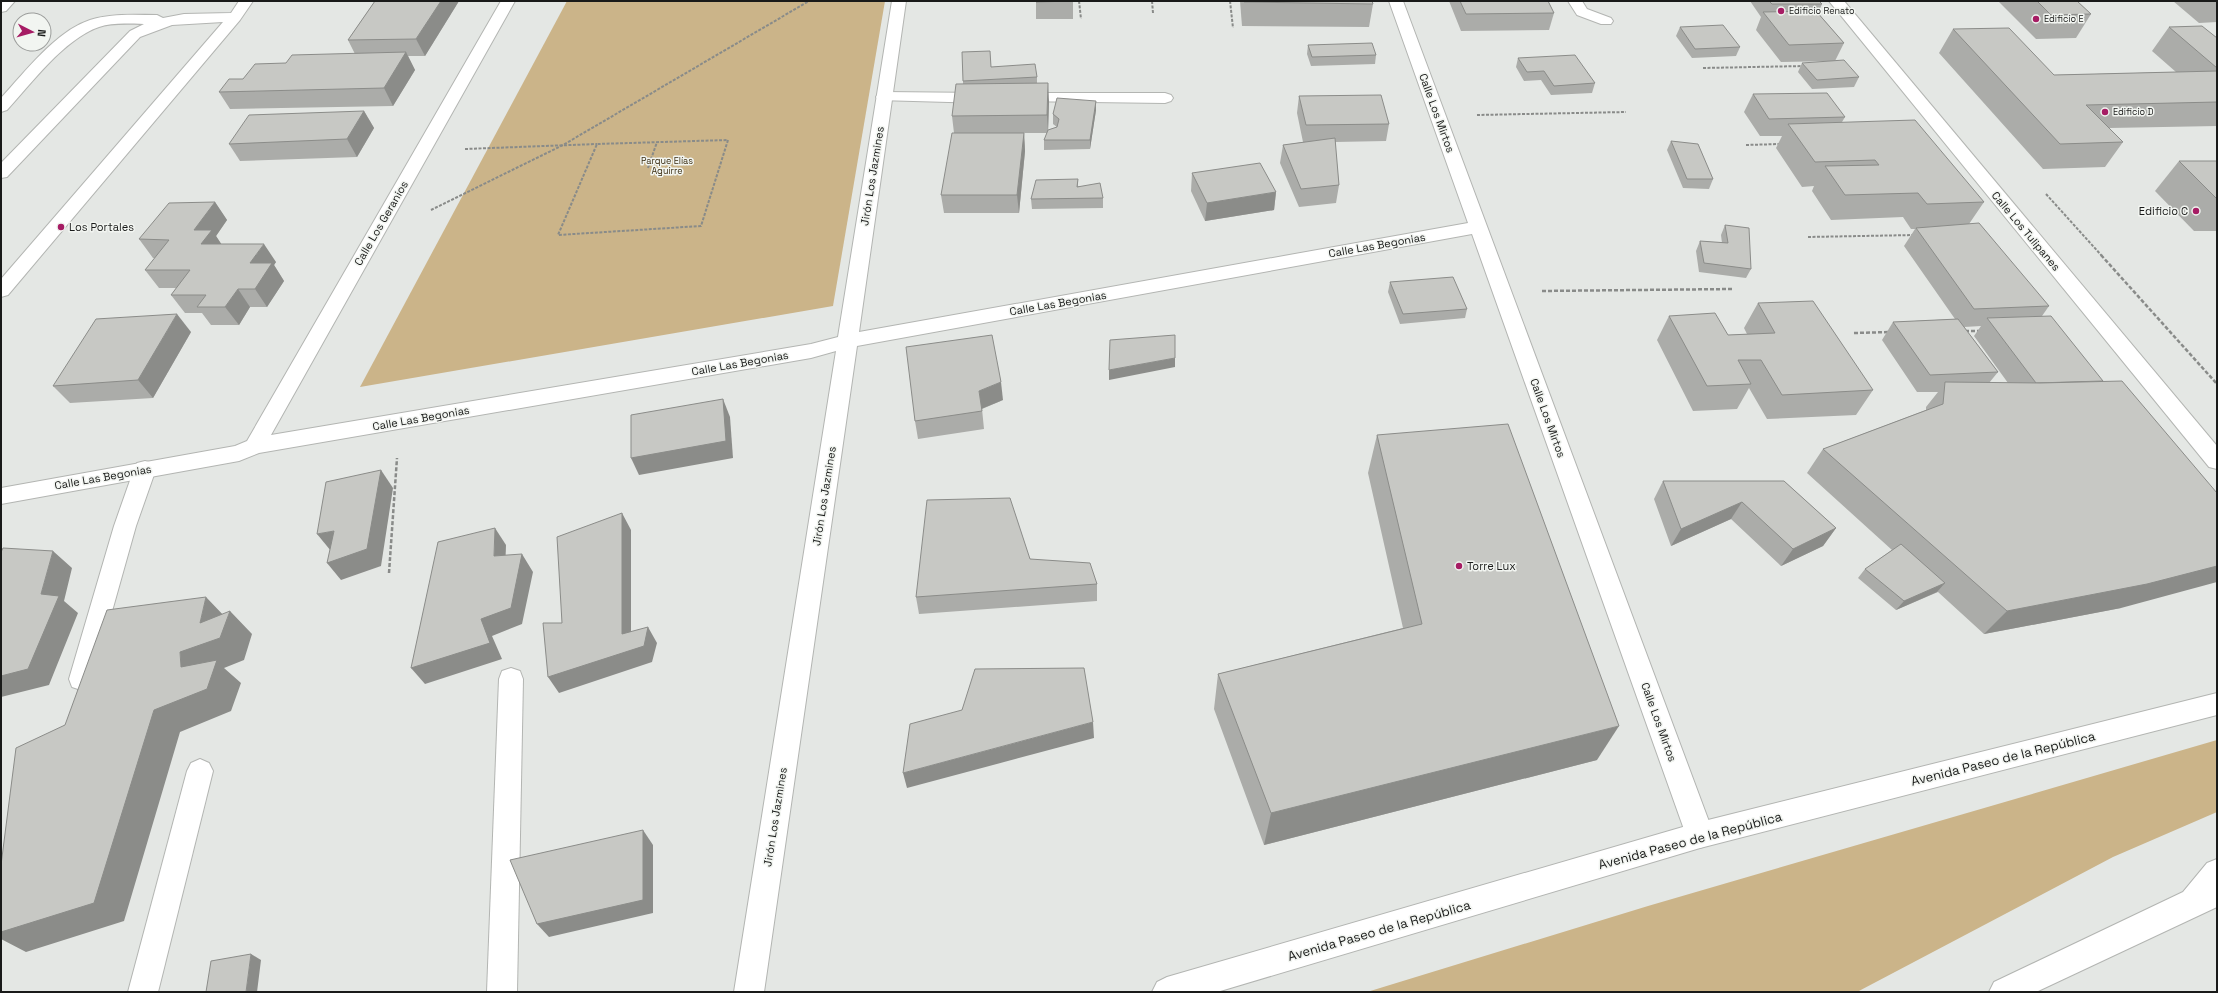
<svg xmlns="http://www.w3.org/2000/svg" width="2218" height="993" viewBox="0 0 2218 993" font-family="'Space Grotesk',sans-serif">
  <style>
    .green { fill: #cbb489 }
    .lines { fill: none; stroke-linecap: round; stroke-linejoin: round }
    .service-casing { stroke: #b3b5b2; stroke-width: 2 }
    .minor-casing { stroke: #b3b5b2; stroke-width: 2 }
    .secondary-casing { stroke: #b3b5b2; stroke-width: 2 }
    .primary-casing { stroke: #b3b5b2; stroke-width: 2 }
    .motorway-casing { stroke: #b3b5b2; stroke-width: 2 }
    .path-far1 { stroke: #898b89; stroke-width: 2; stroke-dasharray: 3 1.5; stroke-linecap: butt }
    .path { stroke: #898b89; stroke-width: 2.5; stroke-dasharray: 4 2; stroke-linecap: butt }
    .service { fill: #fff; fill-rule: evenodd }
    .minor { fill: #fff; fill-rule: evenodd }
    .secondary { fill: #fff; fill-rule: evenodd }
    .primary { fill: #fff; fill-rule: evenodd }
    .motorway { fill: #fff; fill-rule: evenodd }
    .wall { fill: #abaca9; fill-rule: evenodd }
    .shaded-wall { fill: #8b8c89 }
    .building { fill: #c7c8c4; stroke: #8b8c89 }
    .poi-dot { fill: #a61c64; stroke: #f2f5f1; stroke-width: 1.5 }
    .labels { text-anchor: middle; stroke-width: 3; stroke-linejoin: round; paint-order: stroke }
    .far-poi-label { font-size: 9px; fill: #191a19; stroke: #f2f5f1; text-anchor: start }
    .far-park-label { font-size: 9px; fill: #3a2c10; stroke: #f2f5f1 }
    .street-label { font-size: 11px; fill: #191a19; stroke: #f2f5f1 }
    .poi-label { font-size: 11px; fill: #191a19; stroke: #f2f5f1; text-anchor: start }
    .near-street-label { font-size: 13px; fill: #191a19; stroke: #f2f5f1 }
  </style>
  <rect width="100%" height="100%" fill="#e4e7e4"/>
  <g class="green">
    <path d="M567 1H885L833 306 360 387Z"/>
    <path d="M2217 740V812L2113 857 1857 992H1367L1648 906Z"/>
  </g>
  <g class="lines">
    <g class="service-casing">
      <g id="service">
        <path d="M239 1H253L240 20 8 295 1 297V279L223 22 172 25 140 37 7 177 1 178V163L130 31 144 24C130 24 113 22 99 27 64 39 31 84 7 110L1 112V98C25 72 56 31 90 20 112 13 135 15 157 15L163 18 184 14 231 13Z"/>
        <path d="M1568 1H1582L1587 9 1611 18 1613 21 1611 24H1601L1577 15Z"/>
        <path d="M884 92 984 93 990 95 992 98 990 101 984 103 878 100 876 97 878 94Z"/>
        <path d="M1018 93H1165L1171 95 1173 98 1171 101 1165 103 1012 101 1010 98 1012 95Z"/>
        <path d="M145 461 153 463 156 469 136 526 93 679 90 687 81 690 72 687 69 679 114 526 134 469 137 463Z"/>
        <path d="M511 668 520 671 523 679 517 992H487L499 679 502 671Z"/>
        <path d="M200 759 209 763 213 771 158 992H128L187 771 191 763Z"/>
      </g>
    </g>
    <g class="minor-casing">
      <g id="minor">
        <path d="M501 1H515L271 435 811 344 838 337 892 1H906L859 332 1468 223 1389 1H1403L1714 835 1710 844 1700 848 1690 844 1686 835 1472 234 857 346 764 992H734L836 351 811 358 259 453 239 461 1 504V488L235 446 247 441Z"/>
        <path d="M1829 1H1844L2217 446V469L2209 467Z"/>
      </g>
    </g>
    <g class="secondary-casing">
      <path id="secondary" d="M2217 693V715L1700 848 1217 992H1152L1157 982 1167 977 1700 822Z"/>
    </g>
    <g class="primary-casing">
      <path id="primary" d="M1 1H15L6 11 1 12Z"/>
    </g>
    <g class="motorway-casing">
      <path id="motorway" d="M2217 859V907L2036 992H1989L1994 982 2183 892 2207 863Z"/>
    </g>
    <g class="path-far1">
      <path d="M1079 1 1081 19"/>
      <path d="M1152 1 1153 13"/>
      <path d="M1230 1 1233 28"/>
      <path d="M1703 68 1804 66"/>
      <path d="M1477 115 1626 112"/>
      <path d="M728 140 701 226 558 235 597 144Z"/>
      <path d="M1746 145 1780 144"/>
      <path d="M465 149 597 144"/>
      <path d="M648 168 657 142"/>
      <path d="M2046 194 2102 256"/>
      <path d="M431 210 563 145 809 1"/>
      <path d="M1808 237 1914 235"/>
    </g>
    <g class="path">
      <path d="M2101 255 2217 384"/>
      <path d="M1542 291 1733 289"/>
      <path d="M1965 331H1980"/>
      <path d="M1854 333 1890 332"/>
      <path d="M389 573 397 458"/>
    </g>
    <use href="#service" class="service"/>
    <use href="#minor" class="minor"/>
    <use href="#secondary" class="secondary"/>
    <use href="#primary" class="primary"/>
    <use href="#motorway" class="motorway"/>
  </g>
  <g class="wall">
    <path d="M375 1H459L425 56H408L415 70 393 106 230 109 219 92 243 79 286 63 355 54 348 40Z"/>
    <rect x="1036" y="1" width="37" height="18"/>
    <path d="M1240 1H1372L1373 4 1369 27 1242 26Z"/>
    <path d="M1449 1H1548L1554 13 1549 30 1461 31Z"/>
    <path d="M1750 1H1819L1822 4 1818 13 1844 43 1835 61 1781 62 1756 30 1761 17Z"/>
    <path d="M1998 1H2077L2091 14 2076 38 2036 39Z"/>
    <path d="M2173 1H2217V22L2199 23Z"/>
    <path d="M1680 27 1740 47 1736 56 1692 58 1676 36Z"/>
    <path d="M2169 27 2217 38V126L2109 128 2123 142 2105 167 2043 169 1939 53 1953 29 2054 75 2176 72 2152 51Z"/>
    <path d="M1308 45 1376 55 1375 64 1311 66 1307 54Z"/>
    <path d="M1518 58 1595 83 1592 93 1551 95 1541 80 1524 81 1516 67Z"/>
    <path d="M1802 63 1859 77 1854 87 1812 89 1798 72Z"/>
    <path d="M991 67 1037 77V83L1049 101 1048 130 1057 127 1053 124V114L1096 101V110L1090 149 1044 150V140L1047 133H1024L1025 151 1019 213H944L941 195 954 133 952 116 963 84V81Z"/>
    <path d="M1753 94 1845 117 1842 122 1984 202 1969 224 2049 306 2042 316 2103 381 2121 608 1984 634 1938 592 1896 610 1858 578 1865 569 1892 550 1807 473 1823 449 1926 410V407L1938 392H1917L1882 340 1893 322 1955 319 1904 246 1915 229H1911L1903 217 1831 220 1812 191 1814 186 1802 187 1776 148 1782 136H1760L1744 112ZM1981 326 1974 336 2008 383H1989L1998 372 1964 327Z"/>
    <path d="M1299 96 1389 124 1386 141 1335 142 1339 185 1336 203 1299 207 1280 163 1283 145 1303 142 1297 113Z"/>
    <path d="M364 111 374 128 357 157 240 161 229 144Z"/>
    <path d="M1671 141 1713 179 1709 189 1683 188 1667 150Z"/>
    <path d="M2179 161H2217V231H2194L2155 191Z"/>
    <path d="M1192 173 1276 192 1274 210 1205 221 1191 191Z"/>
    <path d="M1078 179V186L1103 198V208L1032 209 1031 199Z"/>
    <path d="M215 202 227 220 216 236 221 244 276 262 274 265 284 281 267 307H250L239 325H211L202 313H185L171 295 176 288H159L145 270 155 258H153L139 239Z"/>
    <path d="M1725 225 1751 269 1746 278 1699 272 1696 251 1700 241 1722 243 1721 235Z"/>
    <path d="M1390 282 1467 309 1465 318 1400 324 1388 292Z"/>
    <path d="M1758 303 1873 390 1856 415 1767 419 1749 388 1737 409 1693 411 1657 340 1669 316 1728 335 1747 334 1744 328Z"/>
    <path d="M191 332 153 398 70 403 53 386Z"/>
    <path d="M1003 400 982 409 984 429 918 439 915 421Z"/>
    <path d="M1377 435 1597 760 1264 845 1214 709 1218 674 1403 628 1368 473Z"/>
    <path d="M1663 481H1784L1836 528 1823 546 1781 566 1731 519 1671 546 1654 499Z"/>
    <path d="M1030 559 1097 584V601L919 614 916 597Z"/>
  </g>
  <g class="shaded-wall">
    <path d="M441 1H459L425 56 416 39Z"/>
    <path d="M406 52 415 70 393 106 384 88Z"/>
    <path d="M1048 83 1049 101 1048 133 1047 115Z"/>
    <path d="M1096 101V110L1090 149V140Z"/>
    <path d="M364 111 374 128 357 157 347 139Z"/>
    <path d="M1024 133 1025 151 1019 213 1017 195Z"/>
    <path d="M1276 192 1274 210 1205 221 1207 203Z"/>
    <path d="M215 202 227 220 216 236 224 248 201 244 194 230Z"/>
    <path d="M264 244 276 262 274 265 284 281 267 307 255 289 250 263Z"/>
    <path d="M238 289 250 307 239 325 225 307Z"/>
    <path d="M177 314 191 332 153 398 138 380Z"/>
    <path d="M1175 358V367L1109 380V370Z"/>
    <path d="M1001 382 1003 400 981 409 979 391Z"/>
    <path d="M723 399 730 417 733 458 639 475 631 458Z"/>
    <path d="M381 470 393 488 381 566 341 580 327 563Z"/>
    <path d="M1742 502 1731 519 1671 546 1681 529Z"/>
    <path d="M622 513 631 530V650L648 627 657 643 652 662 559 693 548 677 622 634Z"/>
    <path d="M495 528 506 545 505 573 494 556Z"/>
    <path d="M1836 528 1823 546 1781 566 1793 549Z"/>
    <path d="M334 531 331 551 317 534Z"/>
    <path d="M53 551 72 568 64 601 78 613 49 685 1 697V676L41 594Z"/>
    <path d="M522 554 533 572 522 624 492 636 502 659 425 684 411 668 481 619Z"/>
    <path d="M2217 566V582L2121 608 1984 634 2007 611Z"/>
    <path d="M1945 583 1937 592 1896 610 1904 601Z"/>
    <path d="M206 597 227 619 230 611 252 634 244 660 224 668 241 683 231 711 180 732 124 921 26 952 1 939V932L154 710 181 667 180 652 200 623Z"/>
    <path d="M1093 722 1094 738 907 788 903 773Z"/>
    <path d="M1619 726 1597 760 1264 845 1271 813Z"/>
    <path d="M643 830 653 845V913L549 937 537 924Z"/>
    <path d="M251 954 261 960 257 992H246Z"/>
  </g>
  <g class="building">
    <path d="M375 1H441L416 39 348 40Z"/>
    <path d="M1036 1H1073L1036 2Z"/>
    <path d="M1244 1H1372L1373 4 1244 2Z"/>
    <path d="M1460 1H1548L1554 13 1466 14Z"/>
    <path d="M1769 1H1819L1822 4H1772Z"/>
    <path d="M2037 1H2077L2091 14 2051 15Z"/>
    <path d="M1816 11 1844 43 1789 45 1763 12Z"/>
    <path d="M1723 25 1740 47 1695 49 1680 27Z"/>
    <path d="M2202 26 2217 38V68L2169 27Z"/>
    <path d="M2009 28 2054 75 2217 71V102L2086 105 2123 142 2060 144 1953 29Z"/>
    <path d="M1372 43 1376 55 1312 57 1308 45Z"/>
    <path d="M990 51 991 67 1035 64 1037 77 963 81 962 52Z"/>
    <path d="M406 52 384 88 219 92 229 79H243L255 64 286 63 292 55Z"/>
    <path d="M1575 55 1595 83 1554 86 1544 71 1527 72 1518 58Z"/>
    <path d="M1844 60 1859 77 1817 80 1802 63Z"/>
    <path d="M1048 83 1047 115 952 116 956 84Z"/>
    <path d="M1827 93 1845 117 1769 119 1753 94Z"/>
    <path d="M1381 95 1389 124 1306 125 1299 96Z"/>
    <path d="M1057 98 1096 101 1090 140H1044L1048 130 1057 127 1059 119 1053 114Z"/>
    <path d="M364 111 347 139 229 144 249 115Z"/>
    <path d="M1915 120 1984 202 1927 204 1918 193 1845 195 1825 166 1879 165 1875 160 1815 162 1788 124Z"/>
    <path d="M952 133H1024L1017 195H941Z"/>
    <path d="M1335 138 1339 185 1301 189 1283 145Z"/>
    <path d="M1671 141 1698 144 1713 179H1687Z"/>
    <path d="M2179 161H2217V199Z"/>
    <path d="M1260 163 1276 192 1207 203 1192 173Z"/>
    <path d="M1078 179 1077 187 1100 183 1103 198 1031 199 1036 180Z"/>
    <path d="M215 202 194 230H212L201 244H264L250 263H272L255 289H238L225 307H197L206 295H171L190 270H145L169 240 139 239 169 203Z"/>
    <path d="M1979 223 2049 306 1974 309 1916 228Z"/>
    <path d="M1725 225 1749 228 1751 269 1704 263 1700 241 1728 243Z"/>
    <path d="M1453 277 1467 309 1403 314 1390 282Z"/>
    <path d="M1813 301 1873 390 1782 395 1761 360H1738L1751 384 1707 386 1669 316 1715 313 1728 335 1775 333 1758 303Z"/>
    <path d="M177 314 138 380 53 386 96 319Z"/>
    <path d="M2051 316 2103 381 2036 383 1987 318Z"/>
    <path d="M1958 319 1998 372 1930 375 1893 322Z"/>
    <path d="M992 335 1001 382 979 391 982 411 915 421 906 347Z"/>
    <path d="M1175 335V358L1109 370 1110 340Z"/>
    <path d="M2122 381 2217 493V566L2147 584 2007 611 1823 449 1943 404 1945 382 2040 383Z"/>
    <path d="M723 399 726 441 631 458V415Z"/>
    <path d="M1508 424 1619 726 1271 813 1218 674 1422 624 1377 435Z"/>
    <path d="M381 470 367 549 327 563 334 531 317 534 326 482Z"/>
    <path d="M1663 481H1784L1836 528 1793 549 1742 502 1681 529Z"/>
    <path d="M1010 498 1030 559 1090 563 1097 584 916 597 927 500Z"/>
    <path d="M622 513V634L648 627 644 646 548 677 543 623H562L557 537Z"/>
    <path d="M495 528 494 556 522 554 511 608 481 619 490 643 411 668 438 542Z"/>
    <path d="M1901 544 1945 583 1904 601 1865 569Z"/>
    <path d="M3 548 53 551 41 594 59 596 28 669 1 676V552Z"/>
    <path d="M206 597 200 623 230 611 220 638 180 652 181 667 217 660 207 689 154 710 94 903 1 932V865L16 748 65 725 107 610Z"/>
    <path d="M1084 668 1093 722 903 773 910 724 962 710 975 669Z"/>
    <path d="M643 830V900L537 924 510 860Z"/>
    <path d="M251 954 246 992H206L211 961Z"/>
  </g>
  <g class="poi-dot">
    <circle cx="1781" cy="11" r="4"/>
    <circle cx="2036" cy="19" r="4"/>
    <circle cx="2105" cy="112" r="4"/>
    <circle cx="2196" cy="211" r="4"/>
    <circle cx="61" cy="227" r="4"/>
    <circle cx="1459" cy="566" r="4"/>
  </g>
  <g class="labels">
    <g class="far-poi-label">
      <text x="1789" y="14">Edificio Renato</text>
      <text x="2044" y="22">Edificio E</text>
      <text x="2113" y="115">Edificio D</text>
    </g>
    <g class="far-park-label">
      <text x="667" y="164">Parque Elías<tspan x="667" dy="10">Aguirre</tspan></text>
    </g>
    <g class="street-label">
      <text transform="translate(1437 113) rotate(70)" y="4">Calle Los Mirtos</text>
      <text transform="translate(872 176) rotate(-81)" y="4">Jirón Los Jazmines</text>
      <text transform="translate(381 223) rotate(-60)" y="4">Calle Los Geranios</text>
      <text transform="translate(2026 231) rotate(50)" y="4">Calle Los Tulipanes</text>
      <text transform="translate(1377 245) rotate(-10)" y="4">Calle Las Begonias</text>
      <text transform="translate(1058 303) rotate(-10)" y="4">Calle Las Begonias</text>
      <text transform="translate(740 363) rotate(-10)" y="4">Calle Las Begonias</text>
      <text transform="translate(421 418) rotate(-10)" y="4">Calle Las Begonias</text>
      <text transform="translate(1548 418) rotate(70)" y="4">Calle Los Mirtos</text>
      <text transform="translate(103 477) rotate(-10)" y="4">Calle Las Begonias</text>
      <text transform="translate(824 496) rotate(-81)" y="4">Jirón Los Jazmines</text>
      <text transform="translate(1659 722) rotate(70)" y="4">Calle Los Mirtos</text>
      <text transform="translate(775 817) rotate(-81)" y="4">Jirón Los Jazmines</text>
    </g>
    <g class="poi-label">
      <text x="2188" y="215" text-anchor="end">Edificio C</text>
      <text x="69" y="231">Los Portales</text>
      <text x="1467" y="570">Torre Lux</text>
    </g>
    <g class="near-street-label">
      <text transform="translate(2003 758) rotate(-14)" y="5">Avenida Paseo de la República</text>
      <text transform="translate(1690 840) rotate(-15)" y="5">Avenida Paseo de la República</text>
      <text transform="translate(1379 930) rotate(-16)" y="5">Avenida Paseo de la República</text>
    </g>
  </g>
  <rect width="2218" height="993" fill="none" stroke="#191a19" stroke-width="4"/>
  <g transform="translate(32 32) rotate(96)"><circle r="19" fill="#f2f5f1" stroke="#9b9d9b"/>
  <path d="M0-3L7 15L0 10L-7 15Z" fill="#a61c64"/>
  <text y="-6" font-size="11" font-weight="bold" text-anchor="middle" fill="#191a19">N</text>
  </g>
</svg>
